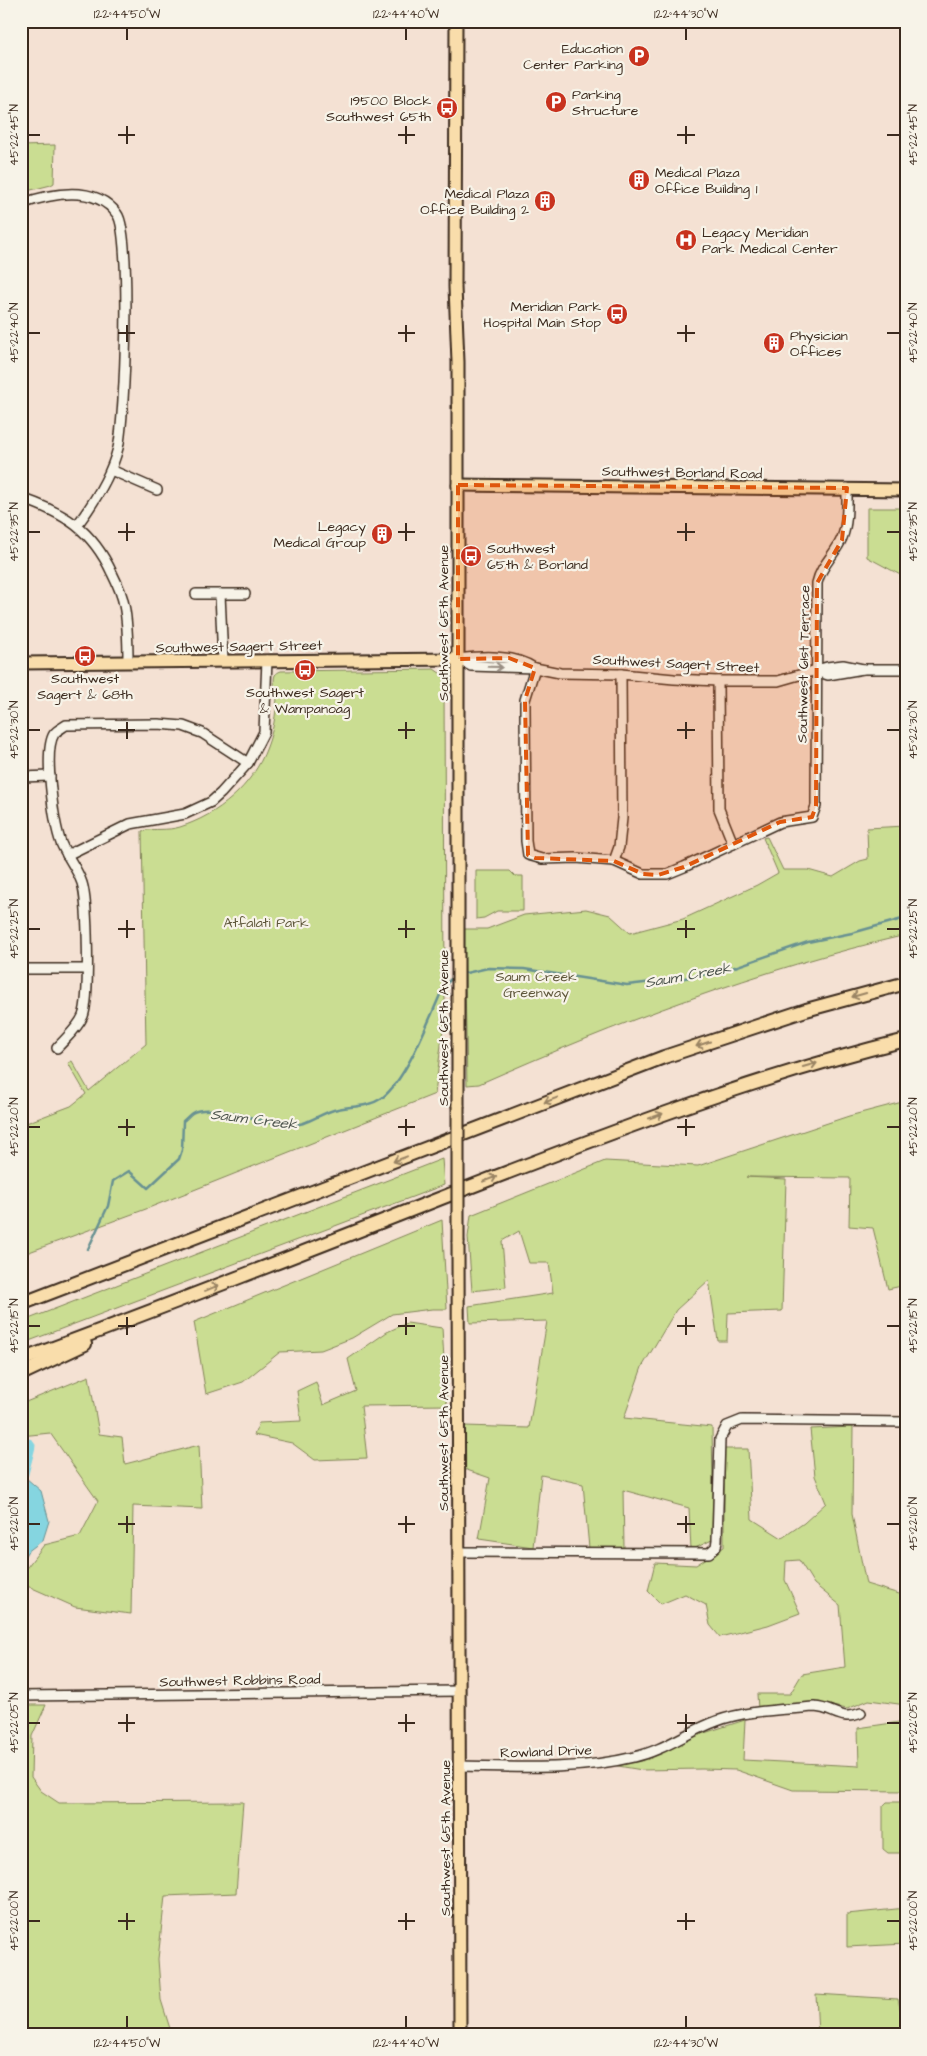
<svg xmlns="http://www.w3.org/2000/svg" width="927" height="2056" viewBox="0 0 927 2056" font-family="'Architects Daughter',sans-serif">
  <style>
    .green { fill: #cadd92; stroke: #828458 }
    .water { fill: #85d5e0; stroke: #679192 }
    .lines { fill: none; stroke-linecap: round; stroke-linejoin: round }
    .stream { stroke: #679192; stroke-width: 2.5 }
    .river { stroke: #85d5e0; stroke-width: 15 }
    .minor-casing { stroke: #3b2a1e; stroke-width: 12 }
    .major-casing { stroke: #3b2a1e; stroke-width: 15 }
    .highway-casing { stroke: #3b2a1e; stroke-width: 16 }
    .minor { stroke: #f7f3e8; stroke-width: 9 }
    .major { stroke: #f9ddab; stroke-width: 11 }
    .highway { stroke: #f9ddab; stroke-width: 12 }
    .major-bridge-casing { stroke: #3b2a1e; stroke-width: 15; stroke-linecap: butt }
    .major-bridge { stroke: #f9ddab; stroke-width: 11 }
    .oneway { stroke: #998e83 }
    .oneway2 { stroke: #9a8464 }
    .marked { fill: #df570d; fill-opacity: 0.2; stroke: #df570d; stroke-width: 4; stroke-dasharray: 10 6; stroke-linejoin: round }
    .ticks { fill: none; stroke: #3b2a1e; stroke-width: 2 }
    .labels { text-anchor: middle; stroke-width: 4.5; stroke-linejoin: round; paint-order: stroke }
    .poi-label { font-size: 14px; fill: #3b2a1e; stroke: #f7f3e8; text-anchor: end }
    .street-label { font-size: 14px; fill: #3b2a1e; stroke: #f7f3e8 }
    .park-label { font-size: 14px; fill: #5f573b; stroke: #f7f3e8 }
    .water-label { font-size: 15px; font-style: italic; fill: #4e554e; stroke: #f7f3e8 }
    .neatline { fill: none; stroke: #3b2a1e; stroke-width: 2 }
    .ticks-label { font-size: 12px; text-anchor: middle; fill: #3b2a1e }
  </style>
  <rect width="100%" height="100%" fill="#f4e1d3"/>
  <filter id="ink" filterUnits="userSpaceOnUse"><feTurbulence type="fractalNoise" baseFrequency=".02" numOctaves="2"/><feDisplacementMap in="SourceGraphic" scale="10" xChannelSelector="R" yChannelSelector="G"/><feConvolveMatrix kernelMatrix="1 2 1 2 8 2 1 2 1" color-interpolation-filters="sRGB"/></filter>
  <g filter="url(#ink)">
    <g class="green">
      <path d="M55 145 54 183 51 185 27 191 21 175V146Z"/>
      <path d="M867 508H906V578L867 557Z"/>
      <path d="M434 669 444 676 445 1012 435 1094 146 1209 21 1255V1125L71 1106 86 1094 68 1063 72 1061 89 1091 146 1044 142 831C155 828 167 831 180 827 218 815 253 786 267 747 273 731 276 715 277 698 277 690 272 683 275 675 277 673 278 672 281 671Z"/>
      <path d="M906 826V935C759 969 617 1023 479 1084L467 1085 464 929H487L524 915 586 909 610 915 630 933 683 919 757 885 778 873 763 838 767 837 783 870H808L833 877 860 861 868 859 867 828Z"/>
      <path d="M476 871H510L515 876H523V911H497L484 918 476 919Z"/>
      <path d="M906 1101V1285L888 1289 873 1228 849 1226 850 1178 746 1177 786 1179 782 1311 728 1313 727 1341H718L709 1280 676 1310 642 1367 624 1418 712 1427 714 1539 691 1550 689 1508 623 1490 624 1548H589L583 1484 541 1475 533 1547 479 1539 490 1478 464 1469 465 1426 529 1428 547 1321 470 1323 469 1306 553 1293 549 1263H529L519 1231 502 1241 506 1287 472 1291 468 1237 471 1215 605 1161 698 1166 849 1116Z"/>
      <path d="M442 1159 444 1185 21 1344V1322Z"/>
      <path d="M442 1220 447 1309H432L392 1314 352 1338 321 1350 280 1352 243 1382 206 1394 194 1322Z"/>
      <path d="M407 1323 442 1328 447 1405 361 1406 367 1458 315 1460 292 1443 254 1435 259 1423 301 1421 297 1391 316 1382 323 1405 356 1391 348 1359 387 1332Z"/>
      <path d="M89 1376 99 1434 122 1437 125 1464 199 1445 202 1509 133 1506 131 1614 75 1607 30 1587H21V1575L44 1545 80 1536 98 1501 50 1433 21 1436V1404Z"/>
      <path d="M853 1427 852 1514 866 1584 906 1596V1705L869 1700 847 1709 817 1703 758 1709 757 1694H790L802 1674 845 1667 840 1605 814 1584 799 1560 786 1561 785 1580 800 1613 768 1625 720 1637 710 1625 706 1605 685 1594 661 1604 648 1591 655 1563 696 1565 724 1547V1449H748L752 1519 782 1538 804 1523 826 1503 815 1476 810 1429Z"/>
      <path d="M46 1705 32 1736 31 1777 41 1791 59 1803 243 1802 236 1893 165 1896 158 1959 161 2000 172 2035H21V1705Z"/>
      <path d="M745 1720 743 1760 859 1766 858 1728 906 1721V1791L793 1790 736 1770 702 1769 642 1770 612 1765 656 1754 698 1735Z"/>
      <path d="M887 1802H906V1853H888L883 1849V1806Z"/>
      <path d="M906 1908V1944L847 1947V1914Z"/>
      <path d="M816 1994 898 1999 906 2035H818Z"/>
    </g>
    <path class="water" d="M26 1478 41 1491 49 1521 43 1540 27 1552 21 1563V1480Z"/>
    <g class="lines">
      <g class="stream">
        <path d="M466 973 488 968 524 969 627 985 679 979 723 971 808 942 852 933 906 918"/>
        <path d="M88 1249 108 1206 113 1181 129 1171 148 1188 179 1159 182 1150 183 1121C186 1119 189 1115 192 1113 212 1102 262 1123 285 1125 308 1127 318 1113 338 1109 353 1106 369 1107 382 1098 408 1078 430 1016 444 986L451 979"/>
      </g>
      <path class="river" d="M21 1473 28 1446"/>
      <g class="minor-casing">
        <g id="minor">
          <path d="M21 204C50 194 95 184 117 214 132 233 125 418 118 448 111 476 95 501 78 524"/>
          <path d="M111 470 157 490"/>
          <path d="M21 498C65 513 92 530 112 573 117 583 122 593 124 605 128 624 128 643 128 662"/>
          <path d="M196 594H245"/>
          <path d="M220 594 223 661"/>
          <path d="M458 659 471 666 535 668 560 673 621 674 674 679 718 681H778L827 667 843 665 863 669"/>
          <path d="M458 659C482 656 514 654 534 668"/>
          <path d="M535 668 525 700V709L526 841 528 855 542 859 576 858 614 861 643 874H667L684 867 780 822 812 817 816 806 817 583C821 565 835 555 842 538 848 523 847 504 847 488"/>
          <path d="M816 671 828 675 863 669H906"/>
          <path d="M718 681 719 809 733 844"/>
          <path d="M21 777 50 776"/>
          <path d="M67 855 130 824 185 814 211 802 221 793 248 763 264 732 267 660"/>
          <path d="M614 861 619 847 622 818 621 674"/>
          <path d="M21 969H87"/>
          <path d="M57 1048C66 1038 78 1028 83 1016 90 998 88 902 82 883 77 868 67 857 61 843 54 824 43 751 54 734 57 730 62 728 66 725L158 724 183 726 202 733 248 763"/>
          <path d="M459 1552 709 1553 716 1547 717 1540 720 1439 727 1426 742 1420 906 1422"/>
          <path d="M21 1696 459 1691"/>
          <path d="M460 1766C517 1767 577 1771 634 1757 663 1751 689 1731 717 1721 747 1710 783 1710 814 1707 835 1708 839 1722 861 1713"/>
        </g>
      </g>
      <g class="major-casing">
        <g id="major">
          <path d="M456 21 455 287 458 362V1106"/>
          <path d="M458 485 906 490"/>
          <path d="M21 663 458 659"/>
          <path d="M458 1242 460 2035"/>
        </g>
      </g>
      <g class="highway-casing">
        <g id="highway">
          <path d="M21 1304 664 1057 806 1010 906 983"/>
          <path d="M21 1360C165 1307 307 1251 449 1195 599 1137 749 1078 906 1040"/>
          <path d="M21 1374 85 1344"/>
        </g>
      </g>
      <use href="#minor" class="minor"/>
      <use href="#major" class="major"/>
      <use href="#highway" class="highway"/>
      <g class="major-bridge-casing">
        <path id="major-bridge" d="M458 1106V1242"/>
      </g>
      <use href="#major-bridge" class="major-bridge"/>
    </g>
    <defs><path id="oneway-shaft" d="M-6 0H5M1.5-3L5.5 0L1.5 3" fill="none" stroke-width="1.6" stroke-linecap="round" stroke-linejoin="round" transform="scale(1.25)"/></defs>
    <use class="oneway" href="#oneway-shaft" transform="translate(495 667) rotate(1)"/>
    <g class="oneway2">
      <use href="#oneway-shaft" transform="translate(859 995) rotate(164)"/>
      <use href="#oneway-shaft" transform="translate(703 1044) rotate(161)"/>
      <use href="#oneway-shaft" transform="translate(810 1065) rotate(-16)"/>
      <use href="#oneway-shaft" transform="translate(551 1100) rotate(159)"/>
      <use href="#oneway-shaft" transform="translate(656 1116) rotate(-19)"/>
      <use href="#oneway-shaft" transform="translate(400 1159) rotate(159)"/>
      <use href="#oneway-shaft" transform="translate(490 1179) rotate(-21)"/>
      <use href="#oneway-shaft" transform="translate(212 1288) rotate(-22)"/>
    </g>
  </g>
  <path class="marked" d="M458 485 847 488 842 540 817 583 816 806 812 817 780 822 684 867 658 875 643 874 614 861 535 858 528 855 525 700 535 668 509 658 458 659Z"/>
  <path class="ticks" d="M127 28V40M406 28V40M686 28V40M127 126V144M406 126V144M686 126V144M28 135H40M118 135H135M398 135H415M677 135H695M887 135H900M127 325V342M406 325V342M686 325V342M28 333H40M118 333H135M398 333H415M677 333H695M887 333H900M127 523V541M406 523V541M686 523V541M28 532H40M118 532H135M398 532H415M677 532H695M887 532H900M127 722V739M406 722V739M686 722V739M28 730H40M118 730H135M398 730H415M677 730H695M887 730H900M127 920V938M406 920V938M686 920V938M28 929H40M118 929H135M398 929H415M677 929H695M887 929H900M127 1119V1136M406 1119V1136M686 1119V1136M28 1127H40M118 1127H135M398 1127H415M677 1127H695M887 1127H900M127 1317V1335M406 1317V1335M686 1317V1335M28 1326H40M118 1326H135M398 1326H415M677 1326H695M887 1326H900M127 1516V1533M406 1516V1533M686 1516V1533M28 1524H40M118 1524H135M398 1524H415M677 1524H695M887 1524H900M127 1714V1732M406 1714V1732M686 1714V1732M28 1723H40M118 1723H135M398 1723H415M677 1723H695M887 1723H900M127 1913V1930M406 1913V1930M686 1913V1930M28 1921H40M118 1921H135M398 1921H415M677 1921H695M887 1921H900M127 2016V2028M406 2016V2028M686 2016V2028"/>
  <defs>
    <g id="parking-disc" transform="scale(1.125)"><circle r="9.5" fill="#c8321e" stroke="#f7f3e8"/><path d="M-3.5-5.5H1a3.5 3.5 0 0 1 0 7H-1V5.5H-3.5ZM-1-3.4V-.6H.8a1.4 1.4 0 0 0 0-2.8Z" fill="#fff"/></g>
    <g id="bus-disc" transform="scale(1.125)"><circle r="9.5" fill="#c8321e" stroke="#f7f3e8"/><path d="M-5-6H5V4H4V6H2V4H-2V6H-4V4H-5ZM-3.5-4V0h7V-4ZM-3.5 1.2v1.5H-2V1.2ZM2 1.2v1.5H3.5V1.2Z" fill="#fff"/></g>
    <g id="building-disc" transform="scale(1.125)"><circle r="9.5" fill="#c8321e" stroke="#f7f3e8"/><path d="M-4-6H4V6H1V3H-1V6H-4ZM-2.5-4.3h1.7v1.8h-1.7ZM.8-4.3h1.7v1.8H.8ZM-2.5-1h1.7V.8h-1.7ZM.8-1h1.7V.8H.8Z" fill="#fff"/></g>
    <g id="hospital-disc" transform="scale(1.125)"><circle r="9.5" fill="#c8321e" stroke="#f7f3e8"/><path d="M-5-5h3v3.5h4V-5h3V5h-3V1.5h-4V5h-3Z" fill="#fff"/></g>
  </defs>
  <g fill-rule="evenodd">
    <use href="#parking-disc" x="639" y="56"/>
    <use href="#parking-disc" x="556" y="102"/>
    <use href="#bus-disc" x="447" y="108"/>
    <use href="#building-disc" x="639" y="180"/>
    <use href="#building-disc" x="545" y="201"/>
    <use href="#hospital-disc" x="686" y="240"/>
    <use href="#bus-disc" x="617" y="314"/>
    <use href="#building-disc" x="774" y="343"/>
    <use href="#building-disc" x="382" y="534"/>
    <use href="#bus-disc" x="471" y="556"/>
    <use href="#bus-disc" x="85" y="656"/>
    <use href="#bus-disc" x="305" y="670"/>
  </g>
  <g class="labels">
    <g class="poi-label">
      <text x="623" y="53">Education<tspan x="623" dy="16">Center Parking</tspan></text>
      <text x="572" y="99" text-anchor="start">Parking<tspan x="572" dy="16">Structure</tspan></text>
      <text x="431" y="105">19500 Block<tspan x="431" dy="16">Southwest 65th</tspan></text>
      <text x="655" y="177" text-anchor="start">Medical Plaza<tspan x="655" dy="16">Office Building 1</tspan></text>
      <text x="529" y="198">Medical Plaza<tspan x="529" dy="16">Office Building 2</tspan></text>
      <text x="702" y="237" text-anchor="start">Legacy Meridian<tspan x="702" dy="16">Park Medical Center</tspan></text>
      <text x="601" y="311">Meridian Park<tspan x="601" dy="16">Hospital Main Stop</tspan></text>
      <text x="790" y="340" text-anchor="start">Physician<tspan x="790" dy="16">Offices</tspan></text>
      <text x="366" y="531">Legacy<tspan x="366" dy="16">Medical Group</tspan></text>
      <text x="487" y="553" text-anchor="start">Southwest<tspan x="487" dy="16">65th &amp; Borland</tspan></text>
      <text x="85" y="683" text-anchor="middle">Southwest<tspan x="85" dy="16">Sagert &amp; 68th</tspan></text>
      <text x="305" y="697" text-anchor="middle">Southwest Sagert<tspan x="305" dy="16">&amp; Wampanoag</tspan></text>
    </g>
    <g class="street-label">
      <text transform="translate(682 472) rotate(1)" y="5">Southwest Borland Road</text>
      <text transform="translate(443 623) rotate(-90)" y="5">Southwest 65th Avenue</text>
      <text transform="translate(239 646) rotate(-1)" y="5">Southwest Sagert Street</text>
      <text transform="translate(676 663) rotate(3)" y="5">Southwest Sagert Street</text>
      <text transform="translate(803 664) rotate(-89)" y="5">Southwest 61st Terrace</text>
      <text transform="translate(443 1028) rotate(-90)" y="5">Southwest 65th Avenue</text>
      <text transform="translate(443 1433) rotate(-90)" y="5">Southwest 65th Avenue</text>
      <text transform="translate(240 1680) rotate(-1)" y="5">Southwest Robbins Road</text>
      <text transform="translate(546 1751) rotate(-2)" y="5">Rowland Drive</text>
      <text transform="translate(445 1838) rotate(-90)" y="5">Southwest 65th Avenue</text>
    </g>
    <g class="park-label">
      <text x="266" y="927">Atfalati Park</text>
      <text x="536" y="981">Saum Creek<tspan x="536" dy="16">Greenway</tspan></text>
    </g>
    <g class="water-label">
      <text transform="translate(688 975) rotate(-10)" y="5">Saum Creek</text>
      <text transform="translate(254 1119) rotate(7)" y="5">Saum Creek</text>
    </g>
  </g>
  <rect width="927" height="2056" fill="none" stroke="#f7f3e8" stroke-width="55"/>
  <rect x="28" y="28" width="872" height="2000" class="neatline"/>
  <g class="ticks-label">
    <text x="127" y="18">122°44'50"W</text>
    <text x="406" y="18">122°44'40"W</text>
    <text x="686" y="18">122°44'30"W</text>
    <text transform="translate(14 135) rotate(-90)" y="4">45°22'45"N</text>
    <text transform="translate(913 135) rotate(-90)" y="4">45°22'45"N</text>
    <text transform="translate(14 333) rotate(-90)" y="4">45°22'40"N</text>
    <text transform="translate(913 333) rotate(-90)" y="4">45°22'40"N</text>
    <text transform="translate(14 532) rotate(-90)" y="4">45°22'35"N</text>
    <text transform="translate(913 532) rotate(-90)" y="4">45°22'35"N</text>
    <text transform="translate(14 730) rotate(-90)" y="4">45°22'30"N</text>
    <text transform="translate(913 730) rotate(-90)" y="4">45°22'30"N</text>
    <text transform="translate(14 929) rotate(-90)" y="4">45°22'25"N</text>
    <text transform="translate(913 929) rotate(-90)" y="4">45°22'25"N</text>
    <text transform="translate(14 1127) rotate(-90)" y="4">45°22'20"N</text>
    <text transform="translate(913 1127) rotate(-90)" y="4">45°22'20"N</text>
    <text transform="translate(14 1326) rotate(-90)" y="4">45°22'15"N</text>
    <text transform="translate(913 1326) rotate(-90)" y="4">45°22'15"N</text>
    <text transform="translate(14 1524) rotate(-90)" y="4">45°22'10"N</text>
    <text transform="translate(913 1524) rotate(-90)" y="4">45°22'10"N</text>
    <text transform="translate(14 1723) rotate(-90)" y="4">45°22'05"N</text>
    <text transform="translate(913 1723) rotate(-90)" y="4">45°22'05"N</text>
    <text transform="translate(14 1921) rotate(-90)" y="4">45°22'00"N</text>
    <text transform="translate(913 1921) rotate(-90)" y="4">45°22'00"N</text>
    <text x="127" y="2047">122°44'50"W</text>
    <text x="406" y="2047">122°44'40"W</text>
    <text x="686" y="2047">122°44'30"W</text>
  </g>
</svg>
